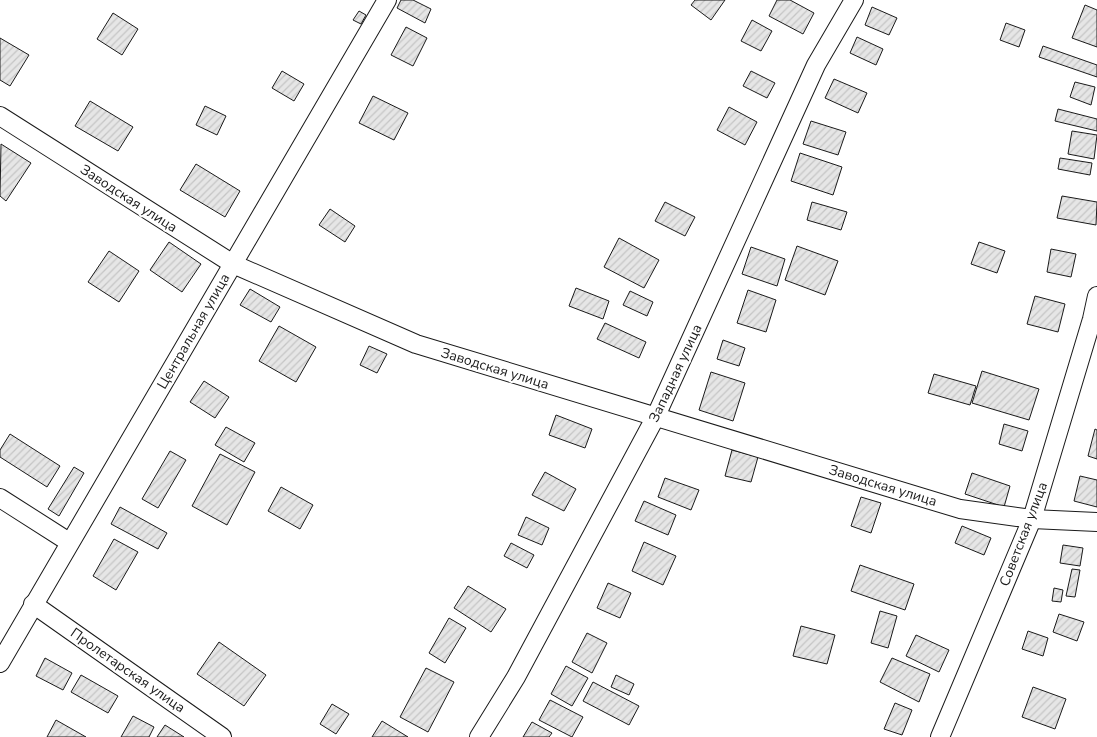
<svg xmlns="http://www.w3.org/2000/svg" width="1097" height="737" viewBox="0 0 1097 737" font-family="'Nunito Sans',sans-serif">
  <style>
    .building { fill: url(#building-hatch); stroke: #1a1a1a }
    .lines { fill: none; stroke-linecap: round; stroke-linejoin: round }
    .minor-casing { stroke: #1a1a1a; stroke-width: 20 }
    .minor { stroke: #fff; stroke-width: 18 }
    .labels { text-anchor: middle; stroke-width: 4; stroke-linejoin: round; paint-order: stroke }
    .street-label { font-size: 14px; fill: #1a1a1a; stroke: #fff }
  </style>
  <defs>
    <pattern id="building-hatch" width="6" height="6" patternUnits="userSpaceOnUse" patternTransform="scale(1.25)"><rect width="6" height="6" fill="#e6e6e6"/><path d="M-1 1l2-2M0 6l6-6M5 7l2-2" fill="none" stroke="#c5c5c5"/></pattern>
  </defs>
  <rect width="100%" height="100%" fill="#fff"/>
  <g class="building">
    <path d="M401 0H413L431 9 425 23 397 8Z"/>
    <path d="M695 0H725L711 20 691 5Z"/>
    <path d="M777 0H790L814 13 803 34 769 16Z"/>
    <path d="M1085 5 1097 10V47L1072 38Z"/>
    <path d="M872 7 897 18 889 35 865 25Z"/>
    <path d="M359 11 366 15 361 24 353 20Z"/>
    <path d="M113 13 138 29 122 55 97 39Z"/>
    <path d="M752 20 772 31 761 51 741 41Z"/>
    <path d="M1006 23 1025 30 1019 47 1000 40Z"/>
    <path d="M406 27 427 38 413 66 391 55Z"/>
    <path d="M857 37 883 49 876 65 850 53Z"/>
    <path d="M0 38 29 55 10 86 0 80Z"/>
    <path d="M1043 46 1097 65V77L1039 57Z"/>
    <path d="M282 71 304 84 294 101 272 88Z"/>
    <path d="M751 71 775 83 767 98 743 86Z"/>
    <path d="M834 79 867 93 858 113 825 98Z"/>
    <path d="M1075 82 1095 87 1091 105 1070 97Z"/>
    <path d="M373 96 408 113 394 140 359 123Z"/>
    <path d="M90 101 133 127 118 151 75 126Z"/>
    <path d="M205 106 226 116 217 135 196 125Z"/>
    <path d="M729 107 757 122 745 145 717 130Z"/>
    <path d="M1058 109 1097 119V131L1055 121Z"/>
    <path d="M811 121 846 132 838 155 803 144Z"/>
    <path d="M1072 131 1097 135 1094 159 1068 154Z"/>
    <path d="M1 144 31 163 6 201 0 196Z"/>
    <path d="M800 153 842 167 833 195 791 181Z"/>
    <path d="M1060 158 1092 163 1090 175 1058 169Z"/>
    <path d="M196 164 240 191 225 217 180 190Z"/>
    <path d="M1062 196 1097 202 1096 225 1057 218Z"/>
    <path d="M665 202 695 217 685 236 655 221Z"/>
    <path d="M812 202 847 212 841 230 807 220Z"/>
    <path d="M330 209 355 226 345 242 319 225Z"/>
    <path d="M619 238 659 260 644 288 604 267Z"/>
    <path d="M169 242 201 264 182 292 150 270Z"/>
    <path d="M979 242 1005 251 997 273 971 264Z"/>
    <path d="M797 246 838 261 825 295 785 280Z"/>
    <path d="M751 247 785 259 777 286 742 274Z"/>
    <path d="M1051 249 1076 254 1071 277 1047 272Z"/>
    <path d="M109 251 139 271 119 302 88 282Z"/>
    <path d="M576 288 609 301 603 319 569 306Z"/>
    <path d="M250 289 280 307 271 322 240 305Z"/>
    <path d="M748 290 776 300 766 332 737 323Z"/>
    <path d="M630 291 653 302 647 316 623 305Z"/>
    <path d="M1035 296 1065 304 1058 332 1027 324Z"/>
    <path d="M605 323 646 342 639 358 597 339Z"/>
    <path d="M279 326 316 347 296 382 259 361Z"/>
    <path d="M723 340 745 348 739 366 717 359Z"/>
    <path d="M369 346 387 354 377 373 360 365Z"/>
    <path d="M982 371 1039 389 1029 420 972 403Z"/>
    <path d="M711 372 745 383 733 421 699 410Z"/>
    <path d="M934 374 976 386 970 405 928 393Z"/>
    <path d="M204 381 229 397 215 418 190 402Z"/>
    <path d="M556 415 592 429 585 448 549 435Z"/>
    <path d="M1004 424 1028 431 1022 451 999 444Z"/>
    <path d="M226 427 255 443 244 462 215 445Z"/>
    <path d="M1095 429 1097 430V459L1088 456Z"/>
    <path d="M10 434 60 466 47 487 0 457V450Z"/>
    <path d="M732 450 758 457 751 482 725 476Z"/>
    <path d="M170 451 186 460 158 508 142 499Z"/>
    <path d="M220 454 255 472 227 525 192 506Z"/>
    <path d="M74 467 84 473 59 516 48 509Z"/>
    <path d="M545 472 576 489 564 511 532 495Z"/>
    <path d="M972 473 1010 486 1004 507 965 494Z"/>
    <path d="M1080 476 1097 480V507L1074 501Z"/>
    <path d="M665 478 699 490 691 510 658 497Z"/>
    <path d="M281 487 313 505 300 529 268 511Z"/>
    <path d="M861 497 881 503 871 533 851 526Z"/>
    <path d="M644 501 676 515 668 535 635 521Z"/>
    <path d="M120 507 167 533 158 549 111 524Z"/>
    <path d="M526 517 549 528 542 545 518 535Z"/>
    <path d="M962 526 991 538 984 555 955 543Z"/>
    <path d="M114 539 138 552 116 590 93 576Z"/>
    <path d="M644 542 676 556 663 585 632 571Z"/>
    <path d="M511 543 534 555 527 568 504 556Z"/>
    <path d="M1063 545 1083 548 1080 566 1060 563Z"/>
    <path d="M860 565 914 584 905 610 851 591Z"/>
    <path d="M1072 569 1080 570 1075 597 1066 596Z"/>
    <path d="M608 583 631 593 620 618 597 608Z"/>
    <path d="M468 586 506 609 491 632 454 608Z"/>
    <path d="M1054 588 1063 590 1061 602 1052 601Z"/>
    <path d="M880 611 897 616 888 648 871 643Z"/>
    <path d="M1059 614 1084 622 1077 641 1053 632Z"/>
    <path d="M449 618 466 628 445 663 429 653Z"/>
    <path d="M801 626 835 635 827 664 793 656Z"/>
    <path d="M1028 631 1048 638 1043 656 1022 649Z"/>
    <path d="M587 633 607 643 592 673 572 662Z"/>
    <path d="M916 635 949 650 939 672 906 656Z"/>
    <path d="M219 642 266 675 244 706 197 674Z"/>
    <path d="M45 658 72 673 63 690 36 676Z"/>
    <path d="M892 658 930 674 919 702 880 682Z"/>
    <path d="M566 666 588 678 572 706 551 694Z"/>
    <path d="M426 668 454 682 428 732 400 717Z"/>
    <path d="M81 675 118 696 108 713 71 692Z"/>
    <path d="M616 675 634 684 629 695 611 687Z"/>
    <path d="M593 682 639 706 629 725 583 701Z"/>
    <path d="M1033 687 1066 699 1055 729 1022 717Z"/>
    <path d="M550 700 583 717 572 737 539 720Z"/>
    <path d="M895 703 912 710 902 735 884 729Z"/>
    <path d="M332 704 349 714 336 734 320 724Z"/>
    <path d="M133 716 154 727 149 737H121Z"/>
    <path d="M56 720 86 737H47Z"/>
    <path d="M382 721 408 737H372Z"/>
    <path d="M532 722 552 733 549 737H523Z"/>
    <path d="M165 725 184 737H157Z"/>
  </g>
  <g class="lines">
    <g class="minor-casing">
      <g id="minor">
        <path d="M0 116 233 264 416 344 960 509 1032 519 1097 522"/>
        <path d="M0 498 69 542"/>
        <path d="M33 604 222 737"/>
        <path d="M0 663 387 0"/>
        <path d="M479 737 516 677 655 418 816 65 854 0"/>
        <path d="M940 737 1032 519 1092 319 1097 296"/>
      </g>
    </g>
    <use href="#minor" class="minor"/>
  </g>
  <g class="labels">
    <g class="street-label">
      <text transform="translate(129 198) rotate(33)" y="5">Заводская улица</text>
      <text transform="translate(193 331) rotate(-60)" y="5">Центральная улица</text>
      <text transform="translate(495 368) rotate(17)" y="5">Заводская улица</text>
      <text transform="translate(675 373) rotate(-65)" y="5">Западная улица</text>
      <text transform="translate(883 485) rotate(17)" y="5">Заводская улица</text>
      <text transform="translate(1023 534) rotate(-69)" y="5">Советская улица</text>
      <text transform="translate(128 670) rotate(35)" y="5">Пролетарская улица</text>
    </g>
  </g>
</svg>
